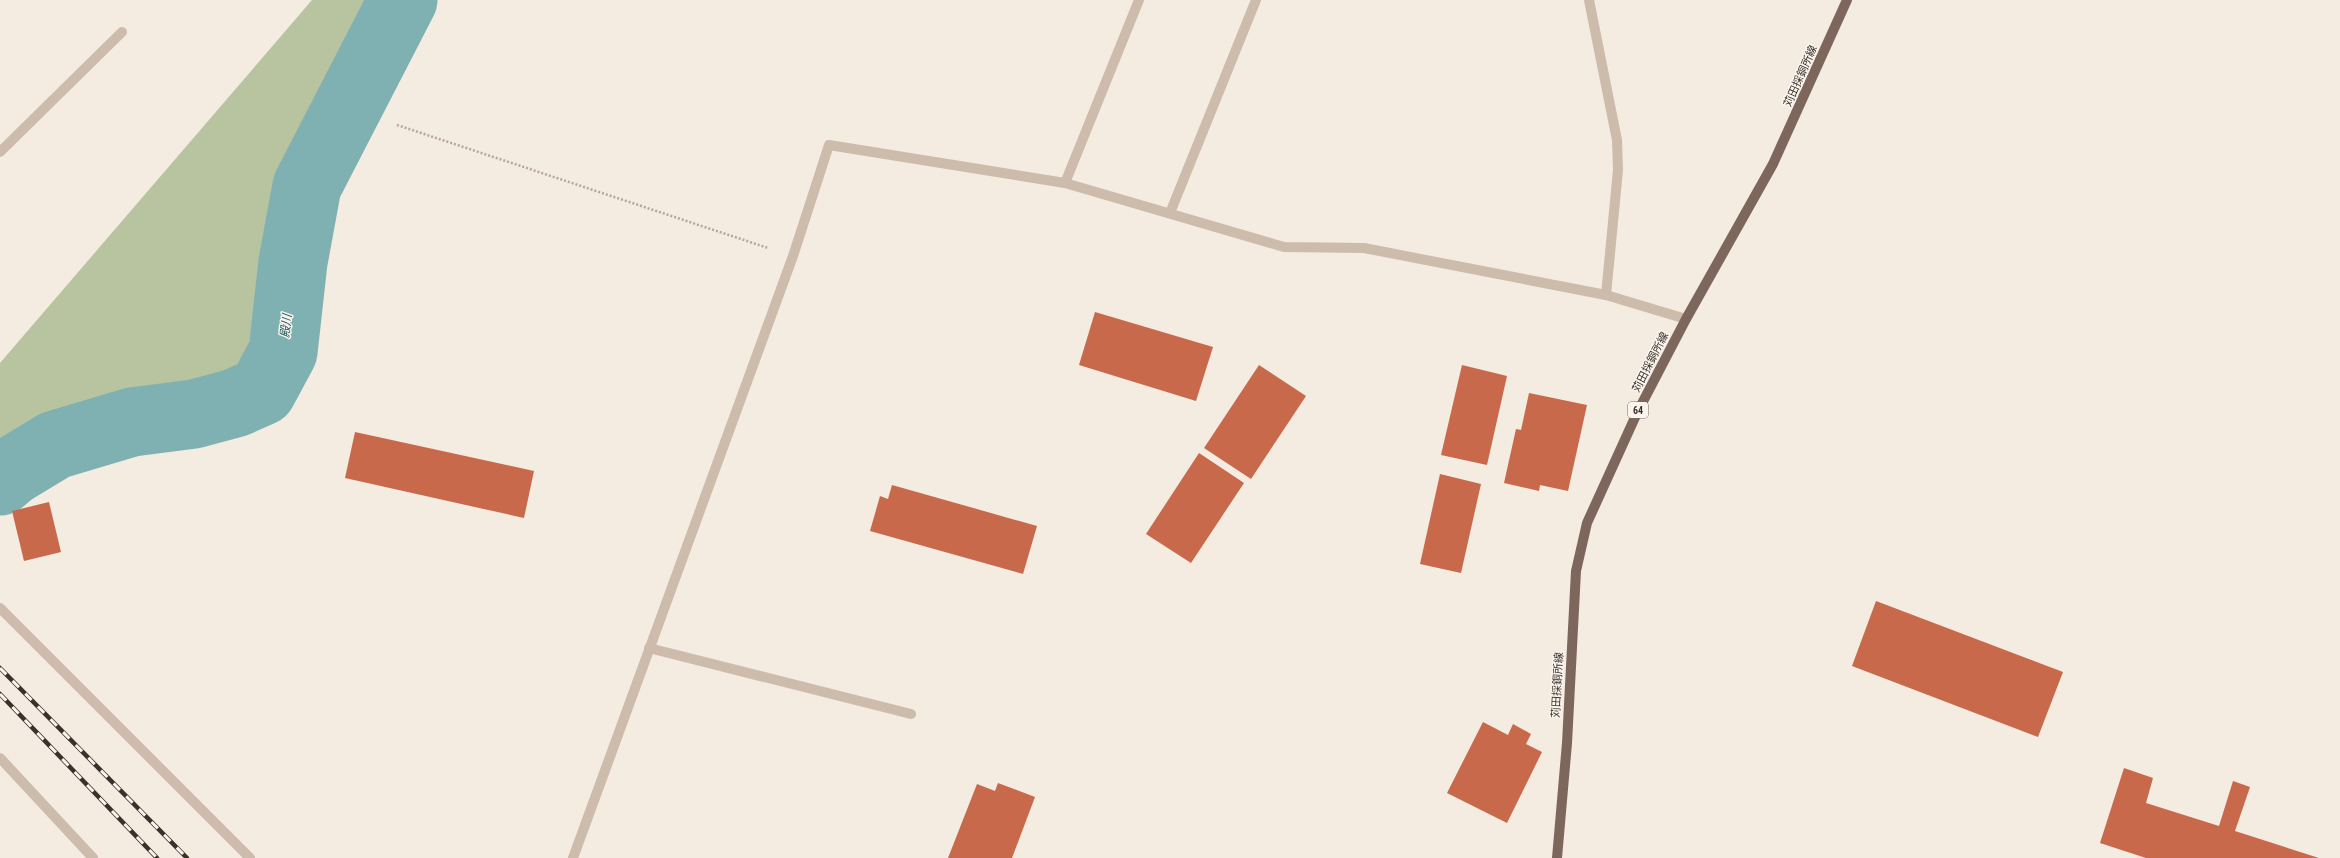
<svg xmlns="http://www.w3.org/2000/svg" width="2340" height="858" viewBox="0 0 2340 858" font-family="'Roboto Condensed','Noto Sans JP',sans-serif">
  <style>
    .green { fill: #b8c4a0 }
    .lines { fill: none; stroke-linecap: round; stroke-linejoin: round }
    .river { stroke: #7fb0b2; stroke-width: 69 }
    .building { fill: #c8694b }
    .path { stroke: #b9a596; stroke-width: 2.5; stroke-dasharray: 2 2; stroke-linecap: butt }
    .minor { stroke: #cdbbac; stroke-width: 10 }
    .major { stroke: #7d675c; stroke-width: 10 }
    .rail-casing { stroke: #3b302b; stroke-width: 4.5 }
    .rail { stroke: #fbf5ee; stroke-width: 3; stroke-dasharray: 9; stroke-linecap: butt }
    .labels { text-anchor: middle; stroke-width: 3; stroke-linejoin: round; paint-order: stroke }
    .shield { fill: #fbf5ee; stroke: #756b66; stroke-width: 1 }
    .shield-label { font-size: 10px; font-weight: bold; fill: #3b302b }
    .street-label { font-size: 11px; fill: #3b302b; stroke: #fbf5ee }
    .water-label { font-size: 12px; font-style: italic; fill: #1f5a5e; stroke: #fbf5ee }
  </style>
  <rect width="100%" height="100%" fill="#f4ebe1"/>
  <path class="green" d="M312 0H386L351 60 325 112 297 176 283 223 269 337 254 374 225 387 163 400 102 405 57 420 0 449V363Z"/>
  <g class="lines">
    <path class="river" d="M0 481 12 471 55 445 132 422 194 414 235 403 262 391 283 352 293 262 307 186 403 0"/>
  </g>
  <g class="building">
    <path d="M1095 312 1213 347 1196 401 1079 365Z"/>
    <path d="M1259 365 1306 396 1251 479 1204 448Z"/>
    <path d="M1462 365 1507 376 1487 465 1441 455Z"/>
    <path d="M1529 393 1587 405 1568 491 1540 485 1539 491 1504 483 1516 429 1521 430Z"/>
    <path d="M355 432 534 471 524 518 345 478Z"/>
    <path d="M1199 453 1244 483 1191 563 1146 534Z"/>
    <path d="M1440 474 1481 484 1461 573 1420 564Z"/>
    <path d="M892 485 1037 526 1023 574 870 531 880 496 888 499Z"/>
    <path d="M49 502 61 552 24 561 12 511Z"/>
    <path d="M1876 601 2063 672 2038 737 1852 666Z"/>
    <path d="M1483 722 1508 735 1513 724 1531 734 1526 744 1542 752 1507 823 1447 793Z"/>
    <path d="M2124 768 2153 778 2146 803 2219 826 2233 781 2250 787 2235 831 2319 858H2146L2100 843Z"/>
    <path d="M998 783 1035 797 1012 858H948L977 784 995 791Z"/>
  </g>
  <g class="lines">
    <path class="path" d="M397 125 768 248"/>
    <g class="minor">
      <path d="M1589 0 1617 140 1618 170 1606 295"/>
      <path d="M0 152 122 32"/>
      <path d="M1065 183 1139 0"/>
      <path d="M1170 213 1256 0"/>
      <path d="M0 608 250 858"/>
      <path d="M649 648 911 714"/>
      <path d="M0 758 93 858"/>
      <path d="M573 858 793 256 829 145 1065 183 1284 247 1364 248 1606 295 1686 319"/>
    </g>
    <path class="major" d="M1557 858 1567 743 1576 571 1587 523 1637 413 1686 319 1773 164 1847 0"/>
    <g class="rail-casing">
      <g id="rail">
        <path d="M0 668 187 858"/>
        <path d="M0 694 157 858"/>
      </g>
    </g>
    <use href="#rail" class="rail"/>
  </g>
  <g class="labels">
    <rect class="shield" x="1628" y="402" width="20" height="16" rx="3"/>
    <g class="shield-label">
      <text x="1638" y="414">64</text>
    </g>
    <g class="street-label">
      <text transform="translate(1800 76) rotate(-66)" y="4">苅田採銅所線</text>
      <text transform="translate(1650 362) rotate(-63)" y="4">苅田採銅所線</text>
      <text transform="translate(1557 685) rotate(-87)" y="4">苅田採銅所線</text>
    </g>
    <g class="water-label">
      <text transform="translate(286 326) rotate(-84)" y="4">殿川</text>
    </g>
  </g>
</svg>
